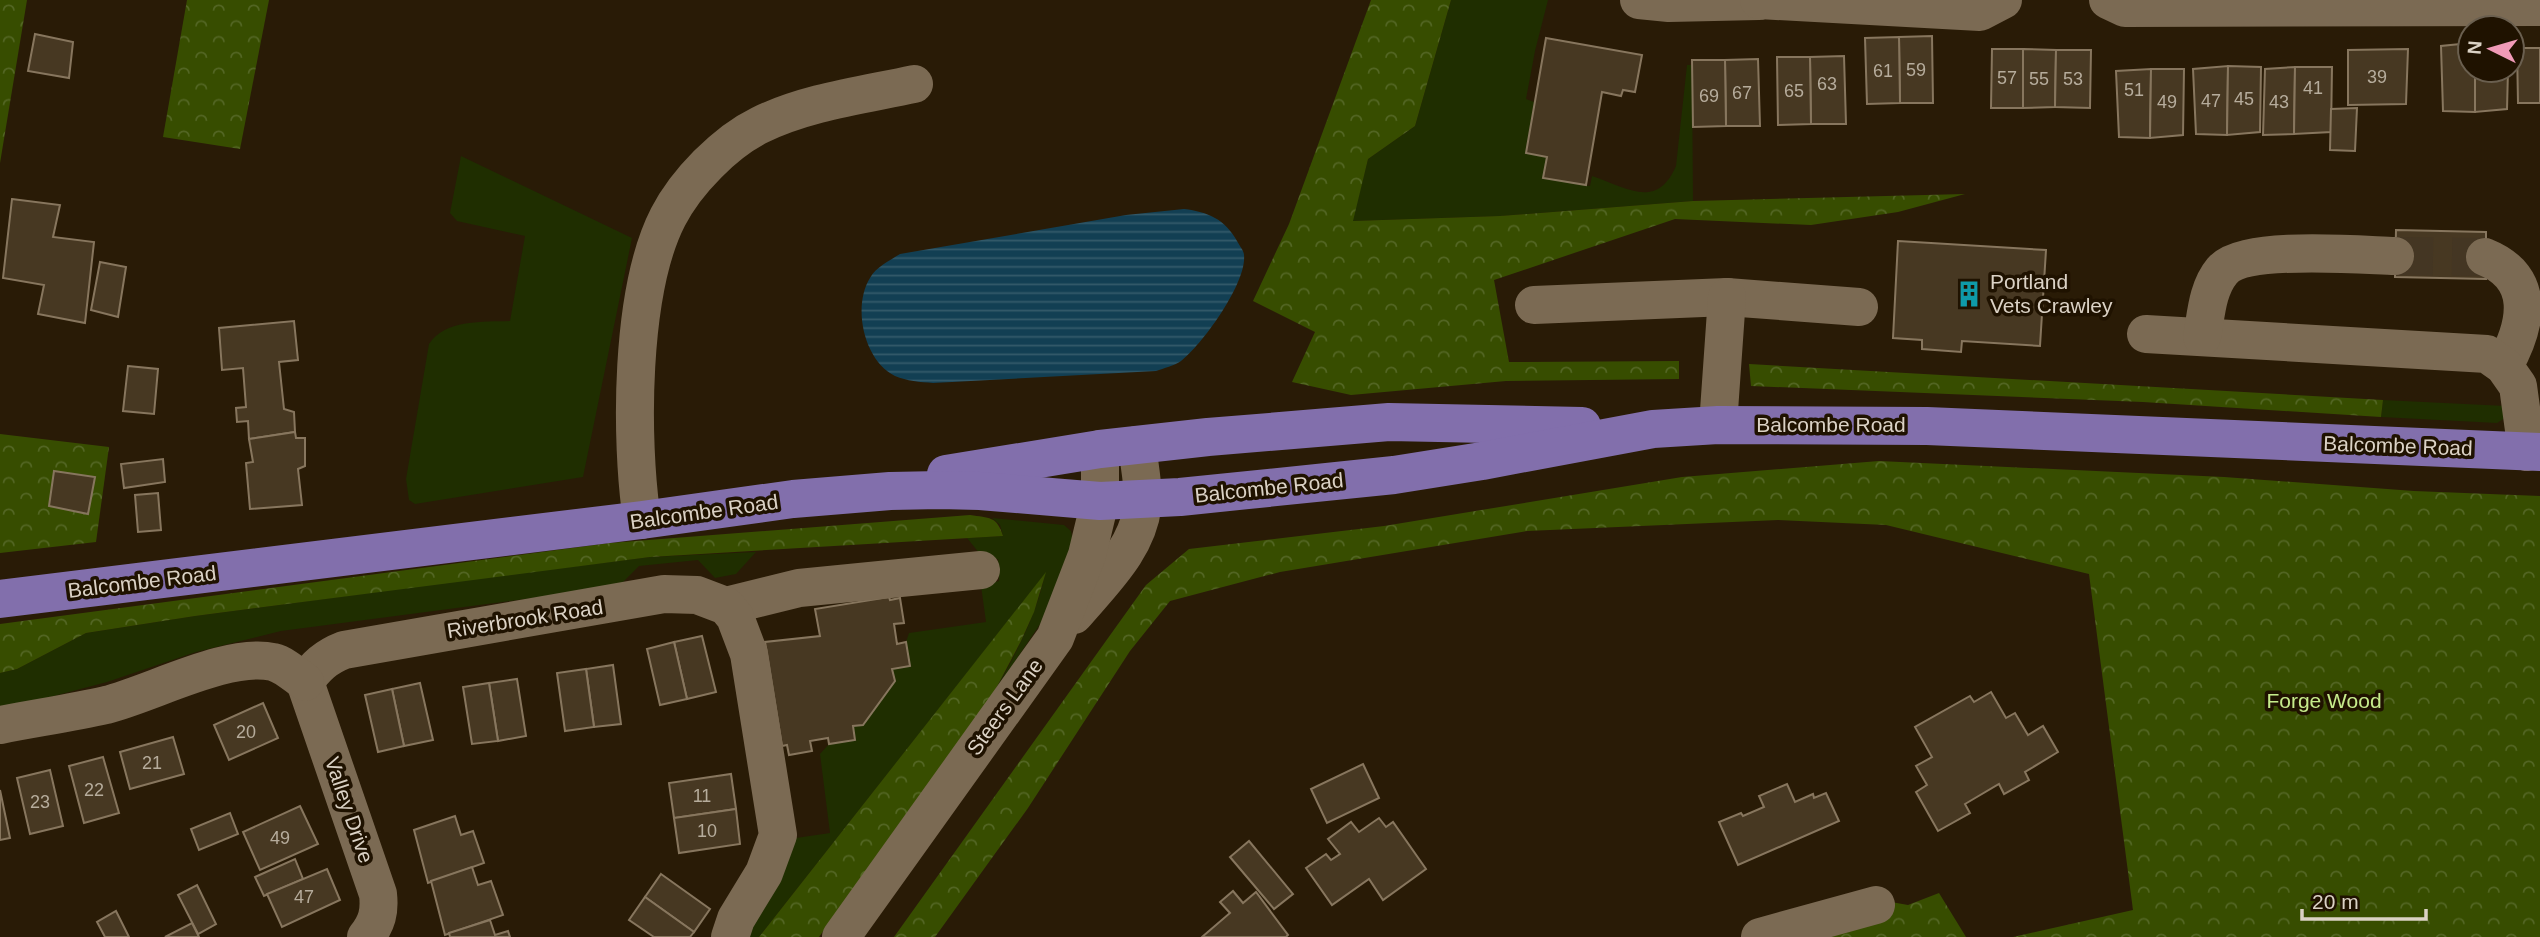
<svg xmlns="http://www.w3.org/2000/svg" width="2540" height="937" viewBox="0 0 2540 937" font-family="Helvetica,sans-serif">
  <style>
    .green { fill: #1f2e00 }
    .forest { fill: url(#forest-crowns) }
    .water { fill: url(#water-rules) }
    .building { fill: #473822; stroke: #87765e; stroke-width: 2 }
    .lines { fill: none; stroke-linecap: round; stroke-linejoin: round }
    .minor-tunnel { stroke: #443623; stroke-width: 38; stroke-dasharray: 38 19; stroke-linecap: butt }
    .minor { stroke: #7b6a53; stroke-width: 38 }
    .major { stroke: #826fac; stroke-width: 38 }
    .labels { text-anchor: middle; stroke-width: 7; stroke-linejoin: round; paint-order: stroke }
    .number-label { font-size: 18px; fill: #b6ac9c }
    .poi-label { font-size: 21px; fill: #dbd2c5; stroke: #1f1200; text-anchor: start }
    .street-label { font-size: 21px; fill: #dbd2c5; stroke: #1f1200 }
    .park-label { font-size: 21px; fill: #c6eb8b; stroke: #1f1200 }
  </style>
  <defs>
    <pattern id="forest-crowns" width="20" height="18" patternUnits="userSpaceOnUse" patternTransform="scale(1.75)"><rect width="20" height="18" fill="#374d00"/><path d="M2 6a3 3 0 1 1 6 0M12 15a3 3 0 1 1 6 0" fill="none" stroke="#536624"/></pattern>
    <pattern id="water-rules" width="6" height="5" patternUnits="userSpaceOnUse" patternTransform="scale(1.75)"><rect width="6" height="5" fill="#123f53"/><path d="M0 2.5h6" fill="none" stroke="#345a6a"/></pattern>
  </defs>
  <rect width="100%" height="100%" fill="#291b06"/>
  <g class="green">
    <path d="M1451 0H1548L1535 51 1526 99 1534 102 1526 152 1547 157 1543 178 1590 186 1592 176C1627 188 1657 210 1676 166L1687 65H1692L1693 201 1500 216 1352 221 1368 159 1415 126Z"/>
    <path d="M461 156 632 238 583 477 415 504 409 500 406 479 429 344C445 319 484 322 510 321L525 236 457 221 450 213Z"/>
    <path d="M2383 400 2506 406 2505 418 2497 423 2381 417Z"/>
    <path d="M992 518 1064 525 1071 531 1073 542 1044 618 992 696C1014 657 1036 617 1045 574L759 937H744L789 839 830 833 820 754 829 744 855 740 853 726 863 725 894 681 892 669 910 666 906 642 909 633 986 622 981 586 999 581 998 559H984L967 538 1003 536 1000 525Z"/>
    <path d="M756 552 736 574 715 578 698 560 639 566 618 587 281 631 196 652 107 682 35 701 0 707V673L17 669 86 633 195 616 503 575 650 557Z"/>
  </g>
  <g class="forest">
    <path d="M0 0H27L0 163Z"/>
    <path d="M187 0H269L240 149 163 137Z"/>
    <path d="M1371 0H1451L1415 126 1368 159 1353 221 1500 216 1693 201 1965 194 1898 212 1811 225 1675 219 1494 280 1509 362 1679 361V379L1506 381 1351 395 1292 382 1315 332 1253 301 1289 224Z"/>
    <path d="M1749 364 2383 400 2381 417 2143 402 1751 386Z"/>
    <path d="M0 434 109 447 96 542 0 553Z"/>
    <path d="M1879 461 2224 477 2414 491 2540 496V937H2013L2133 910 2089 574 1886 525 1778 520 1527 531 1280 572 1170 601 1130 651 1028 808 935 937H894L1146 585 1189 549 1384 526 1682 477Z"/>
    <path d="M970 515C989 518 997 516 1003 536L650 557 195 616 86 633 17 669 0 673V624L610 543Z"/>
    <path d="M1046 572 1034 612 1021 641 992 696 819 937H759Z"/>
    <path d="M1939 893 1966 937H1760L1891 902 1908 905Z"/>
  </g>
  <path class="water" d="M1184 209C1208 212 1225 219 1237 241 1239 245 1244 251 1244 255 1247 283 1202 345 1181 361 1174 366 1164 368 1156 371L933 383C920 382 907 381 895 376 864 361 852 307 870 278 876 267 889 261 900 254L1126 215Z"/>
  <g class="building">
    <path d="M35 34 73 42 69 78 28 71Z"/>
    <path d="M1932 36 1933 103H1900L1899 37Z"/>
    <path d="M1899 37 1900 103 1867 104 1865 38Z"/>
    <path d="M1546 38 1642 55 1635 92 1623 90 1621 96 1602 92 1586 185 1543 178 1547 157 1526 153Z"/>
    <path d="M2470 43V70H2475V112L2443 111 2441 46Z"/>
    <path d="M2517 48H2540V103H2518Z"/>
    <path d="M1992 49H2023V108H1991Z"/>
    <path d="M2023 49 2056 50 2055 107 2023 108Z"/>
    <path d="M2408 49 2406 104 2348 105V50Z"/>
    <path d="M2056 50H2091L2090 108 2055 107Z"/>
    <path d="M1844 56 1846 124H1811L1810 57Z"/>
    <path d="M1777 57H1810L1811 124 1778 125Z"/>
    <path d="M1758 59 1760 126H1726L1725 60Z"/>
    <path d="M1692 60H1725L1726 126 1693 127Z"/>
    <path d="M2228 66 2227 135 2196 134 2193 69Z"/>
    <path d="M2228 66 2261 67 2260 132 2227 135Z"/>
    <path d="M2295 67 2294 134 2263 135 2265 69Z"/>
    <path d="M2295 67H2332L2331 132 2294 134Z"/>
    <path d="M2151 69 2150 138 2119 137 2116 71Z"/>
    <path d="M2151 69H2184L2183 135 2150 138Z"/>
    <path d="M2475 70H2508L2507 109 2475 112Z"/>
    <path d="M2357 108 2355 151 2330 150 2331 109Z"/>
    <path d="M12 199 60 205 53 237 94 242 85 323 38 314 44 285 3 278Z"/>
    <path d="M2396 230 2486 232V279L2395 277Z"/>
    <path d="M1898 241 2046 250 2040 346 1962 341 1961 352 1922 349V340L1893 338Z"/>
    <path d="M100 262 126 267 118 317 91 310Z"/>
    <path d="M294 321 298 360 279 362 284 409 294 412 295 432 249 439 248 421 237 422 236 408 246 407 243 368 222 370 219 328Z"/>
    <path d="M128 366 158 369 154 414 123 411Z"/>
    <path d="M295 432 296 438H305V466L298 469 302 505 250 509 246 463 253 462 249 439Z"/>
    <path d="M163 459 165 482 124 488 121 464Z"/>
    <path d="M54 471 95 477 88 514 49 506Z"/>
    <path d="M158 493 161 530 138 532 135 495Z"/>
    <path d="M889 597 890 600 900 598 904 623 894 624 897 644 906 642 910 666 892 669 895 681 863 725 853 726 855 740 829 744 828 738 810 741 812 751 789 755 787 745 782 746 765 642 820 636 815 609Z"/>
    <path d="M702 636 716 692 687 699 674 642Z"/>
    <path d="M674 642 687 699 660 705 647 649Z"/>
    <path d="M613 665 621 724 594 727 586 669Z"/>
    <path d="M586 669 594 727 565 731 557 673Z"/>
    <path d="M517 679 526 736 498 741 489 683Z"/>
    <path d="M420 683 433 740 404 746 392 689Z"/>
    <path d="M489 683 498 741 472 744 463 687Z"/>
    <path d="M392 689 404 746 378 752 365 695Z"/>
    <path d="M1991 692 2006 718 2015 713 2028 735 2043 726 2058 752 2025 772 2029 780 2004 794 1999 784 1965 804 1970 813 1938 831 1916 792 1927 785 1916 766 1932 757 1915 727 1970 696 1974 702Z"/>
    <path d="M263 703 278 738 229 760 214 725Z"/>
    <path d="M173 737 184 774 130 789 120 752Z"/>
    <path d="M103 757 119 813 84 823 69 766Z"/>
    <path d="M1363 764 1379 798 1327 823 1311 789Z"/>
    <path d="M50 770 63 826 30 834 17 778Z"/>
    <path d="M731 774 736 809 674 818 669 783Z"/>
    <path d="M1787 784 1795 802 1813 794 1814 798 1826 793 1839 821 1738 865 1719 822 1741 813 1743 816 1764 807 1759 796Z"/>
    <path d="M0 790 10 838 0 840Z"/>
    <path d="M300 806 318 844 260 870 243 832Z"/>
    <path d="M736 809 740 844 679 853 674 818Z"/>
    <path d="M230 813 238 834 199 850 191 829Z"/>
    <path d="M455 816 461 835 473 831 484 863 428 883 414 830Z"/>
    <path d="M1379 818 1386 827 1393 822 1426 869 1383 900 1369 879 1332 905 1306 868 1326 854 1331 860 1340 854 1328 839 1351 822 1359 832Z"/>
    <path d="M1249 841 1293 894 1274 909 1230 857Z"/>
    <path d="M295 859 303 879 264 896 255 877Z"/>
    <path d="M472 867 478 885 491 881 503 915 445 935 431 881Z"/>
    <path d="M327 869 340 900 282 927 267 894Z"/>
    <path d="M661 874 710 909 694 932 645 897Z"/>
    <path d="M197 885 216 924 198 934 178 895Z"/>
    <path d="M1233 891 1243 903 1256 892 1288 935 1286 937H1202L1230 913 1220 902Z"/>
    <path d="M645 897 694 932 690 937H654L629 920Z"/>
    <path d="M116 911 129 937H105L97 922Z"/>
    <path d="M490 920 495 935 508 931 510 937H450L449 933Z"/>
    <path d="M192 923 199 937H165Z"/>
  </g>
  <g class="lines">
    <path class="minor-tunnel" d="M2395 256 2485 257"/>
    <g class="minor">
      <path d="M1639 0 1669 3 1759 1"/>
      <path d="M1759 0 1980 12 2003 0"/>
      <path d="M2108 0 2125 8 2540 7"/>
      <path d="M2485 257C2537 278 2527 325 2504 366"/>
      <path d="M1534 305 1727 297 1859 307"/>
      <path d="M2146 334 2487 354 2504 366 2518 386 2527 452"/>
      <path d="M2202 337C2206 316 2207 289 2222 271 2243 245 2360 255 2395 256"/>
      <path d="M1718 425 1727 297"/>
      <path d="M642 520C630 439 630 291 668 217 686 182 725 142 760 125 807 102 863 95 914 84"/>
      <path d="M726 606 799 588 981 570"/>
      <path d="M1074 615C1102 582 1141 546 1143 500 1143 482 1139 463 1137 445"/>
      <path d="M305 682C316 666 326 657 344 650L664 594 697 595 726 606 735 617 749 654 778 835 764 873 736 919 730 937"/>
      <path d="M305 682 378 894C380 912 377 923 366 937"/>
      <path d="M0 725C35 718 71 713 106 705 153 693 228 652 273 662 285 665 295 675 305 682"/>
      <path d="M841 937 1055 638 1087 555 1100 501V449"/>
      <path d="M1760 937 1876 905"/>
    </g>
    <g class="major">
      <path d="M946 474 1100 449 1208 437 1389 422 1582 426"/>
      <path d="M0 599 642 520 793 499 890 491 940 490 980 491 1100 501 1180 497 1394 475 1482 461 1653 429 1718 425 1927 426 2540 452"/>
    </g>
  </g>
  <defs>
    <g id="building-bare" transform="scale(2.1)"><path d="M-4-6H4V6H1V3H-1V6H-4ZM-2.5-4.3h1.7v1.8h-1.7ZM.8-4.3h1.7v1.8H.8ZM-2.5-1h1.7V.8h-1.7ZM.8-1h1.7V.8H.8Z" fill="#0f9aa8" stroke="#1f1200" stroke-width="2.5" paint-order="stroke"/></g>
  </defs>
  <g fill-rule="evenodd">
    <use href="#building-bare" x="1969" y="294"/>
  </g>
  <g class="labels">
    <g class="number-label">
      <text x="1916" y="76">59</text>
      <text x="1883" y="77">61</text>
      <text x="2377" y="83">39</text>
      <text x="2007" y="84">57</text>
      <text x="2039" y="85">55</text>
      <text x="2073" y="85">53</text>
      <text x="1827" y="90">63</text>
      <text x="2313" y="94">41</text>
      <text x="2134" y="96">51</text>
      <text x="1794" y="97">65</text>
      <text x="1742" y="99">67</text>
      <text x="1709" y="102">69</text>
      <text x="2244" y="105">45</text>
      <text x="2211" y="107">47</text>
      <text x="2167" y="108">49</text>
      <text x="2279" y="108">43</text>
      <text x="246" y="738">20</text>
      <text x="152" y="769">21</text>
      <text x="94" y="796">22</text>
      <text x="702" y="802">11</text>
      <text x="40" y="808">23</text>
      <text x="707" y="837">10</text>
      <text x="280" y="844">49</text>
      <text x="304" y="903">47</text>
    </g>
    <g class="poi-label">
      <text x="1990" y="289">Portland<tspan x="1990" dy="24">Vets Crawley</tspan></text>
    </g>
    <g class="street-label">
      <text x="1831" y="432">Balcombe Road</text>
      <text transform="translate(2398 446) rotate(2)" y="7">Balcombe Road</text>
      <text transform="translate(1269 488) rotate(-6)" y="7">Balcombe Road</text>
      <text transform="translate(704 512) rotate(-8)" y="7">Balcombe Road</text>
      <text transform="translate(142 582) rotate(-7)" y="7">Balcombe Road</text>
      <text transform="translate(525 619) rotate(-9)" y="7">Riverbrook Road</text>
      <text transform="translate(1005 707) rotate(-54)" y="7">Steers Lane</text>
      <text transform="translate(349 810) rotate(71)" y="7">Valley Drive</text>
    </g>
    <g class="park-label">
      <text x="2324" y="708">Forge Wood</text>
    </g>
  </g>
  <g transform="translate(2491 49) rotate(275)"><circle r="33" fill="#1f1200" stroke="#6a5f4f" stroke-width="2"/>
  <path d="M0-5L12 26L0 18L-12 26Z" fill="#f09ab7"/>
  <text y="-10" font-size="19" font-weight="bold" text-anchor="middle" fill="#dbd2c5">N</text>
  </g>
  <path d="M2302 909v10h124v-10" fill="none" stroke="#dbd2c5" stroke-width="3.5"/>
  <text x="2312" y="909" font-size="21" fill="#dbd2c5" stroke="#1f1200" stroke-width="5" paint-order="stroke">20 m</text>
</svg>
